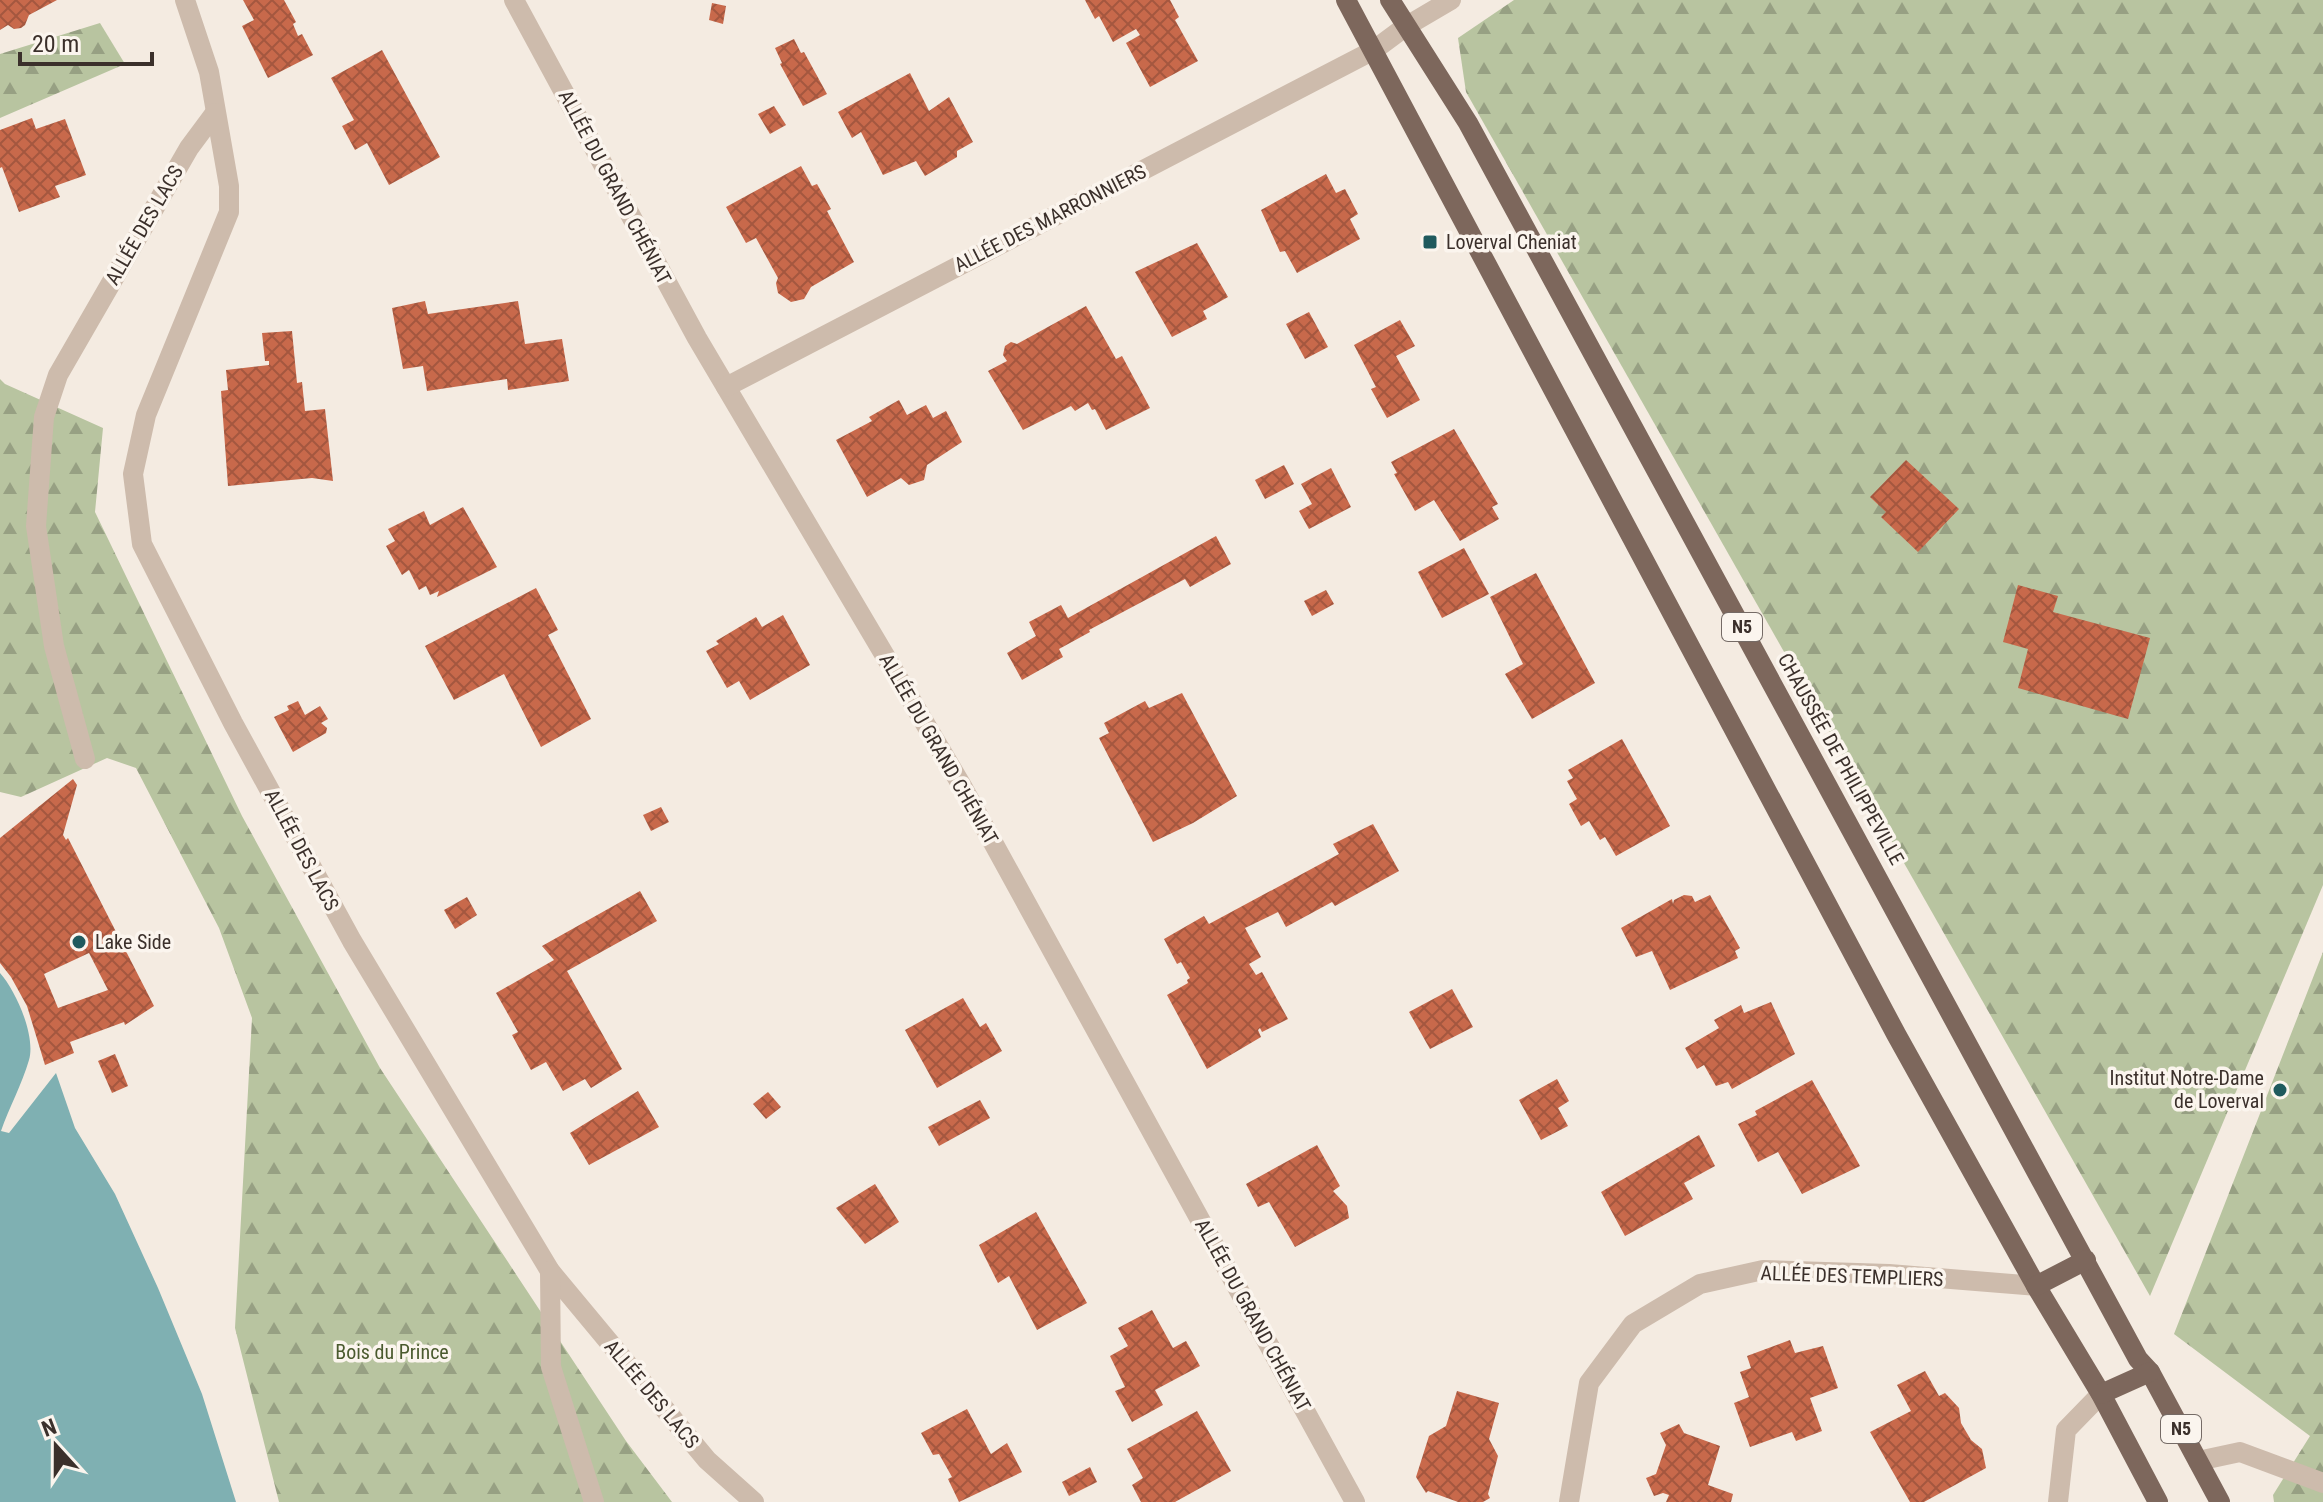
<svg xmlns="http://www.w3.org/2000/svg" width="2323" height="1502" viewBox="0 0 2323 1502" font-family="'Roboto Condensed',sans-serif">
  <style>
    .forest { fill: url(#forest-firs) }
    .water { fill: #7fb0b2 }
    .building { fill: url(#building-cross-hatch); fill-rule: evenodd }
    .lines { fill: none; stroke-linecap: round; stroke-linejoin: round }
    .service { stroke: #cdbbac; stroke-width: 20 }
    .minor { stroke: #cdbbac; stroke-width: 20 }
    .primary { stroke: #7d675c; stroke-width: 20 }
    .poi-dot { fill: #1f5a5e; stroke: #fbf5ee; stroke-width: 3 }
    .labels { text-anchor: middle; stroke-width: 7; stroke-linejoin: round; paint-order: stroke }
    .shield { fill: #fbf5ee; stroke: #756b66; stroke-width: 2 }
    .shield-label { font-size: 18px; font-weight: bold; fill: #3b302b }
    .street-label { font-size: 20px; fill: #3b302b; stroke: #fbf5ee }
    .poi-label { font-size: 20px; fill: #3b302b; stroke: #fbf5ee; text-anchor: start }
    .park-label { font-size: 20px; fill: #4a5a2e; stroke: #fbf5ee }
  </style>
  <defs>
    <pattern id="forest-firs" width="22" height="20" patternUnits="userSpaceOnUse" patternTransform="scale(2)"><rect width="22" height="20" fill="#b8c4a0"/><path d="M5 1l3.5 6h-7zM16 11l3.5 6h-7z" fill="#97a083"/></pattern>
    <pattern id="building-cross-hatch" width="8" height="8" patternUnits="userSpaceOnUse" patternTransform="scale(2)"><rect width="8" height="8" fill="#c8694b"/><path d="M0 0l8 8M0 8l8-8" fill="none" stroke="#a4573f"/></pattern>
  </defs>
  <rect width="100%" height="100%" fill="#f4ebe1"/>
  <g class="forest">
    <path d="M1514 0H2323V885L2150 1296 1466 92 1458 38Z"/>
    <path d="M100 23 125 64 0 118V54Z"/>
    <path d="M0 379 5 384 103 428 95 512 242 816 380 1068 626 1441 672 1502H279L235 1328 252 1018 219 928 136 768 107 758 21 797 0 792Z"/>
    <path d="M2323 952V1502H2274L2273 1495 2310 1436 2174 1334Z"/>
  </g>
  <path class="water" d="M0 973C16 991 36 1036 29 1060 22 1084 9 1108 1 1131L9 1133 56 1073 75 1128 115 1194 158 1288 202 1394 236 1502H0Z"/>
  <g class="building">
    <path d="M0 0H57L29 15 25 25 21 28 14 29 8 25 0 30Z"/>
    <path d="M243 0H284L296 22 293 24 298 36 302 34 313 55 268 78 242 26 254 20Z"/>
    <path d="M1085 0H1170L1179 17 1175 20 1198 61 1150 87 1126 43 1140 35 1136 29 1113 42 1099 16 1095 19Z"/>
    <path d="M712 3 726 6 723 24 709 20Z"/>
    <path d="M794 39 801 53 804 52 827 94 803 106 780 64 782 63 775 48Z"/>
    <path d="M382 50 440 157 389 185 367 143 355 150 342 126 354 120 331 78Z"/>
    <path d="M910 73 929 111 949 97 973 142 957 151V157L925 176 916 161 883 175 861 132 852 138 838 112Z"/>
    <path d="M774 106 786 125 770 134 758 114Z"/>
    <path d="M32 118 36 129 65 119 86 175 55 186 60 197 19 212 2 167 0 168V130Z"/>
    <path d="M801 166 812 186 817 184 831 209 827 211 854 262 811 287 804 299 791 302 778 293 776 283 778 278 756 238 746 243 726 207Z"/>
    <path d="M1326 174 1336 193 1345 189 1358 214 1350 219 1360 239 1297 273 1285 251 1280 252 1261 210Z"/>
    <path d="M1197 243 1228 297 1203 311 1207 319 1172 337 1135 272Z"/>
    <path d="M425 301 428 314 518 301 525 344 562 339 569 381 508 390 507 379 427 391 423 366 403 369 392 308Z"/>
    <path d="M1086 306 1116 359 1122 356 1150 408 1106 430 1095 409 1092 410 1088 403 1075 411 1071 406 1023 430 988 371 1007 361 1003 355 1005 346 1011 342 1017 344Z"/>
    <path d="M1309 312 1328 347 1305 359 1286 324Z"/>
    <path d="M1400 320 1415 346 1396 356 1420 400 1387 418 1371 389 1376 387 1354 345Z"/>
    <path d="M292 331 297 383 302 382 305 411 325 409 333 481 312 478 228 486 221 391 228 390 226 370 269 365V361H265L262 333Z"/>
    <path d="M899 400 907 415 926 405 933 418 946 411 962 442 927 465 924 480 909 485 901 478 867 497 836 440 872 421 869 417Z"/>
    <path d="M1454 429 1498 504 1492 507 1499 519 1460 541 1434 500 1415 511 1394 474 1397 473 1391 462Z"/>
    <path d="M1906 460 1959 509 1918 552 1881 517 1886 512 1870 497Z"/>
    <path d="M1284 465 1294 484 1265 499 1255 480Z"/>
    <path d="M1331 468 1351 507 1309 529 1299 511 1312 504 1301 484Z"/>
    <path d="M463 507 497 567 437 597 439 591 430 595 426 586 419 590 409 570 402 575 386 546 395 541 388 529 424 511 430 525Z"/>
    <path d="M1216 536 1231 564 1190 587 1185 579 1089 630 1090 632 1059 649 1063 657 1022 680 1007 653 1036 636 1029 622 1061 605 1068 618Z"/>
    <path d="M1464 548 1489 594 1442 618 1418 572Z"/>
    <path d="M1536 573 1595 683 1532 719 1505 674 1523 664 1490 597Z"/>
    <path d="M2018 585 2058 596 2053 612 2150 638 2128 719 2018 688 2028 649 2003 642Z"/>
    <path d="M536 588 558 630 548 635 591 719 541 747 504 674 454 700 425 646Z"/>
    <path d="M1326 590 1334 604 1312 616 1304 601Z"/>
    <path d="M783 615 810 665 750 700 739 681 727 688 706 651 719 644 716 641 756 617 762 627Z"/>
    <path d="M1182 693 1237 796 1193 823 1153 842 1099 738 1109 733 1104 723 1145 701 1149 708Z"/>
    <path d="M298 701 305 715 320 706 328 719 321 723 327 728 326 733 293 752 274 717 289 710 287 706Z"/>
    <path d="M1622 739 1670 826 1616 856 1605 837 1600 840 1589 821 1581 826 1569 804 1577 799 1567 781 1573 778 1568 770Z"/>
    <path d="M73 779 77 785 63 835 66 840 68 838 154 1006 125 1025 124 1022 70 1042 74 1053 45 1065 27 1006 11 977 0 963V838ZM89 953 108 990 58 1008 44 974Z"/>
    <path d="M661 807 669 822 651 831 643 815Z"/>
    <path d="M1373 824 1399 871 1335 906 1332 902 1286 927 1278 912 1245 928 1261 957 1249 964 1256 975 1262 972 1288 1019 1262 1032 1260 1028 1258 1030 1261 1037 1207 1069 1167 995 1188 983 1187 980 1190 978 1181 962 1177 964 1164 939 1204 916 1209 924 1339 854 1333 844Z"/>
    <path d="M640 891 657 921 567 971 622 1069 591 1088 585 1079 563 1091 546 1062 531 1070 512 1035 518 1032 496 993 554 960 542 946Z"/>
    <path d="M1684 895 1692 896 1695 902 1710 895 1740 948 1735 951 1738 958 1670 990 1652 951 1636 957 1621 928 1672 899 1673 904 1674 900Z"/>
    <path d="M467 897 477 915 455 929 444 910Z"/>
    <path d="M1452 989 1473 1027 1430 1049 1409 1012Z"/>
    <path d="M963 998 980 1027 986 1023 1002 1051 937 1088 905 1030Z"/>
    <path d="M1771 1002 1795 1054 1732 1089 1728 1082 1716 1086 1704 1065 1697 1069 1685 1048 1719 1028 1714 1020 1741 1005 1744 1013Z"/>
    <path d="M115 1054 128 1086 112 1093 98 1061Z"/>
    <path d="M1557 1079 1569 1101 1558 1108 1568 1126 1541 1140 1519 1100Z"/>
    <path d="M1812 1080 1860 1166 1802 1194 1778 1152 1758 1162 1738 1124 1757 1115 1755 1111Z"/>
    <path d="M638 1091 659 1127 589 1165 570 1133Z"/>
    <path d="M768 1092 781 1107 766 1119 753 1104Z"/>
    <path d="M980 1100 990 1118 939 1146 928 1127Z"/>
    <path d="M1699 1135 1715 1166 1684 1183 1693 1199 1625 1236 1601 1192Z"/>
    <path d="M1317 1145 1340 1186 1333 1191 1347 1206 1349 1218 1295 1247 1269 1202 1258 1207 1246 1184Z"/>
    <path d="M875 1184 899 1222 865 1244 836 1208Z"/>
    <path d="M1036 1212 1087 1303 1037 1330 1009 1276 998 1283 979 1245Z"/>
    <path d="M1152 1310 1173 1348 1186 1341 1200 1366 1155 1390 1163 1405 1132 1422 1115 1391 1125 1387 1110 1356 1128 1346 1118 1328Z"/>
    <path d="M1790 1340 1795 1353 1823 1346 1838 1388 1810 1398 1822 1431 1796 1441 1792 1432 1750 1447 1734 1403 1749 1397 1740 1372 1751 1368 1747 1356Z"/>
    <path d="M1925 1371 1939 1396 1945 1393 1959 1408 1961 1423 1971 1440 1982 1449 1986 1468 1924 1502H1910L1870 1432 1911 1411 1897 1385Z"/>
    <path d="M1457 1391 1499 1403 1489 1439 1498 1456 1488 1494 1490 1498 1483 1502H1458L1428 1491 1426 1493 1416 1477 1429 1436 1446 1426Z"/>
    <path d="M967 1409 991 1454 1007 1443 1022 1472 959 1502 948 1479 952 1477 939 1454 933 1455 921 1433Z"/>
    <path d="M1197 1411 1231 1471 1175 1502H1141L1132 1485 1143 1478 1127 1449Z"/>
    <path d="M1679 1424 1684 1433 1720 1446 1708 1485 1733 1494 1731 1502H1666L1669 1495 1663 1493 1654 1496 1646 1478 1656 1474 1666 1445 1660 1433Z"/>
    <path d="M1090 1467 1097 1482 1069 1496 1062 1482Z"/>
  </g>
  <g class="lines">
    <path class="service" d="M2198 1461 2240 1452 2323 1483"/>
    <g class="minor">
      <path d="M185 0 209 72 229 186V212L146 415 133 474 142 544 233 723 352 941 550 1271 707 1460 754 1502"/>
      <path d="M514 0 697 338 962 786 1355 1502"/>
      <path d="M726 387 1374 50 1405 27 1451 0"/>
      <path d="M85 759 54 646 36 526 44 417 58 375 189 148 215 113"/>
      <path d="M550 1271 551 1367 594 1502"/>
      <path d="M1569 1502 1589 1383 1633 1324 1700 1284 1763 1270 1889 1274 2036 1286"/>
      <path d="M2058 1502 2066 1430 2101 1394"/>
    </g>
    <g class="primary">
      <path d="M1346 0 1896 1034 2036 1286 2101 1394 2158 1502"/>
      <path d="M1390 0 1468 123 2138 1359 2150 1372 2220 1502"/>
      <path d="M2036 1286 2086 1260"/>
      <path d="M2101 1394 2150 1372"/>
    </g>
  </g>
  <g class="poi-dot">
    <rect x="1422" y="234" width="16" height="16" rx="4"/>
    <circle cx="79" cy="942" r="8"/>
    <circle cx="2280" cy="1090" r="8"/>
  </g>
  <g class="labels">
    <g class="shield">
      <rect x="1722" y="613" width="40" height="28" rx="6"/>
      <rect x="2161" y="1415" width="40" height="28" rx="6"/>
    </g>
    <g class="shield-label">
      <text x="1742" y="633">N5</text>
      <text x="2181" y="1435">N5</text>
    </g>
    <g class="street-label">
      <text transform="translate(615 187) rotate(62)" y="7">ALLÉE DU GRAND CHÉNIAT</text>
      <text transform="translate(1050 218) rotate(-27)" y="7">ALLÉE DES MARRONNIERS</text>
      <text transform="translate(144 225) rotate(-60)" y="7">ALLÉE DES LACS</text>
      <text transform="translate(939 749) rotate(60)" y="7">ALLÉE DU GRAND CHÉNIAT</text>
      <text transform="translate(1841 759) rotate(61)" y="7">CHAUSSÉE DE PHILIPPEVILLE</text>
      <text transform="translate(302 850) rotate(62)" y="7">ALLÉE DES LACS</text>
      <text transform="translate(1852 1276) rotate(2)" y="7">ALLÉE DES TEMPLIERS</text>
      <text transform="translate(1253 1315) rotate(61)" y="7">ALLÉE DU GRAND CHÉNIAT</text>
      <text transform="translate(652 1394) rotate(50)" y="7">ALLÉE DES LACS</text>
    </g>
    <g class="poi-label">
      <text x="1446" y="249">Loverval Cheniat</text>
      <text x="95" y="949">Lake Side</text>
      <text x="2264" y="1085" text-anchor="end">Institut Notre-Dame<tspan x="2264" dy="23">de Loverval</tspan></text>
    </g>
    <g class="park-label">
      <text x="392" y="1359">Bois du Prince</text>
    </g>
  </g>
  <g transform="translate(56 1446) rotate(339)" stroke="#fbf5ee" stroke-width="6" paint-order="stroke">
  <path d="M0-6L14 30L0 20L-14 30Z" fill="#3b302b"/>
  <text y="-12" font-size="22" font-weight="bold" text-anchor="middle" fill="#3b302b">N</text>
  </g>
  <path d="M20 52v12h132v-12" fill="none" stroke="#3b302b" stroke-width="4"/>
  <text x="32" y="52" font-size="24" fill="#3b302b" stroke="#fbf5ee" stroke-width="6" paint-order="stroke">20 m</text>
</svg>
